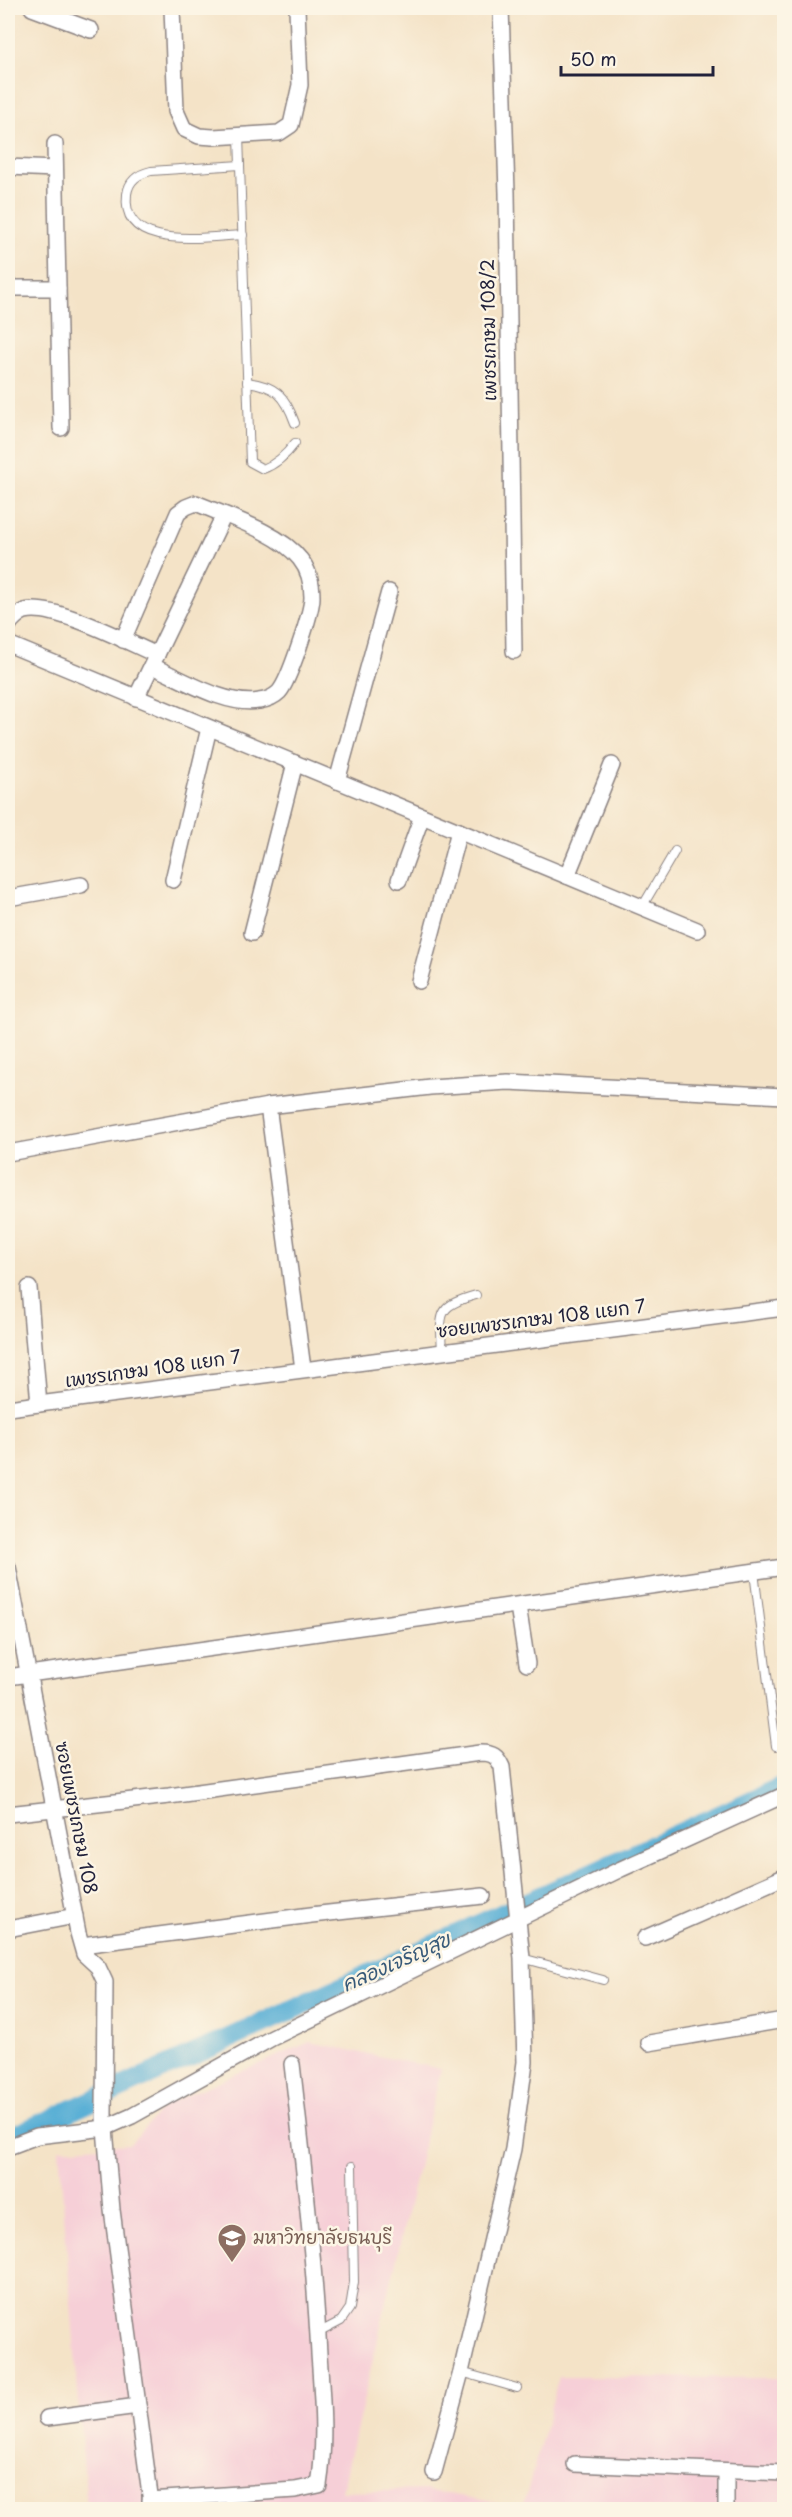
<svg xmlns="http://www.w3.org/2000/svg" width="792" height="2517" viewBox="0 0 792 2517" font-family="'Playpen Sans','Playpen Sans Thai',sans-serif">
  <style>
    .built { fill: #f6cfd7 }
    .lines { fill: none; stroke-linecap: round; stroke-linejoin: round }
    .canal { stroke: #59afd5; stroke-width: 21 }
    .service-casing { stroke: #8b8281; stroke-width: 10 }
    .minor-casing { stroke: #8b8281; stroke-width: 18 }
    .service { stroke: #fff; stroke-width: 8 }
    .minor { stroke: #fff; stroke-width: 15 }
    .labels { text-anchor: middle; stroke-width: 5; stroke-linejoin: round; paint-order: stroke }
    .street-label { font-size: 18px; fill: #22223b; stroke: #fcf5e5 }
    .education-label { font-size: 18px; fill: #785e54; stroke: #fcf5e5; text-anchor: start }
    .water-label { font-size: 20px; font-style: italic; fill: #385a79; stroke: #fcf5e5 }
  </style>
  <rect width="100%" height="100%" fill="#fcf5e5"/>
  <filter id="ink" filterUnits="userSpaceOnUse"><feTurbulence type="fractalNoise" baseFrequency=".0167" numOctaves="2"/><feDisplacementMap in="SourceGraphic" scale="12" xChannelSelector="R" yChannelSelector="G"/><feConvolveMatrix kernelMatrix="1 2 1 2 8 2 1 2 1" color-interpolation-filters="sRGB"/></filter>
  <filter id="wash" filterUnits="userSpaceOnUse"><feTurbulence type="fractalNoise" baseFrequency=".008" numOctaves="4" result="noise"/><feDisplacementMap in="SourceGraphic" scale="24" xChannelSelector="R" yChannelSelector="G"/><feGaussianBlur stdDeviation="1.35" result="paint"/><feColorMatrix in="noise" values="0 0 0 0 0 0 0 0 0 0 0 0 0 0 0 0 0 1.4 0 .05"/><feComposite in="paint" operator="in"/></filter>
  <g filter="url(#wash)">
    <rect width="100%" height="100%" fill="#f4e3c7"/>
    <path class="built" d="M310 2042 441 2069 342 2492 425 2490 523 2507 559 2377 784 2378V2509H87L59 2149 130 2144 166 2104Z"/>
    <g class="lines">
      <path class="canal" d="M8 2139 784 1786"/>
    </g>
  </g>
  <g filter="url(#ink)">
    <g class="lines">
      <g class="service-casing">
        <g id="service">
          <path d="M239 136 250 462 263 469C277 464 286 455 295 443"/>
          <path d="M240 165 151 171C138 174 129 180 127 194 120 253 208 236 243 235"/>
          <path d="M247 382C276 386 285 395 295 423"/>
          <path d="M642 907 675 851"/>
          <path d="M442 1351C440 1313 437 1306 476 1295"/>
          <path d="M754 1572 776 1746"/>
          <path d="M522 1958 603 1980"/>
          <path d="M318 2333 341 2321 350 2308 354 2282 352 2166"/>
          <path d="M461 2372 517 2388"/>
        </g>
      </g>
      <g class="minor-casing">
        <g id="minor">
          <path d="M32 8 91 30"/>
          <path d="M172 8 176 111 184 129 199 136 213 137 279 133 291 125 300 85 297 8"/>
          <path d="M501 8 507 193 514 651"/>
          <path d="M55 144 61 428"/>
          <path d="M8 167 55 169"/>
          <path d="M8 288H58"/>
          <path d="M8 626C11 620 19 613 25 611 54 603 129 643 157 655"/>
          <path d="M123 640 178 513 186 507 196 503C228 517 279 532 300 559 309 570 312 583 312 597 312 612 289 681 279 692 274 697 266 700 259 701 227 707 182 679 152 666"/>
          <path d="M8 644 697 930"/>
          <path d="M136 698 224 515"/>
          <path d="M337 781 389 592"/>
          <path d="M567 876 612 765"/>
          <path d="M173 880 209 728"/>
          <path d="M399 880 422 816"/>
          <path d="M8 898 81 885"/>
          <path d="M252 933 295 763"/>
          <path d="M419 981 459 831"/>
          <path d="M268 1106 303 1369"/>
          <path d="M8 1153 268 1106 430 1087 508 1082 784 1096"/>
          <path d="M29 1288 39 1404"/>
          <path d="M8 1408 784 1308"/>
          <path d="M8 1567 78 1933 84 1954 98 1967 105 1982 104 2117 112 2210 152 2510"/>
          <path d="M518 1606 527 1664"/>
          <path d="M8 1677 784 1567"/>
          <path d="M8 1814 169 1796 480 1753C493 1753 497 1756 502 1767L522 1958 525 2062 513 2149 461 2372 434 2472"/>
          <path d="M8 1929 75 1916"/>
          <path d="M645 1938 784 1877"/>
          <path d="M82 1945 311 1915 483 1896"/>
          <path d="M649 2043 784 2020"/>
          <path d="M8 2147 37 2136 105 2128 132 2116 272 2038 621 1869 784 1795"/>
          <path d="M47 2418 138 2406"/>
          <path d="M575 2464 784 2473"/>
          <path d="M150 2500 295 2490 319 2485C326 2442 322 2398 319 2354 314 2257 303 2160 292 2064"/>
          <path d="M726 2510V2471"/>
        </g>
      </g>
      <use href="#service" class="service"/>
      <use href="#minor" class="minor"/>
    </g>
  </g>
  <defs>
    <g id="university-pin" transform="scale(1.5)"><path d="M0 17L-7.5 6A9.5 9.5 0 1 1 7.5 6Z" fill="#8d6e63" stroke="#fcf5e5"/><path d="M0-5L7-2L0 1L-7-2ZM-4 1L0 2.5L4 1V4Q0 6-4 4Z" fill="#fff"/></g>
  </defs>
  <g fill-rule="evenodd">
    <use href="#university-pin" x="232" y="2238"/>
  </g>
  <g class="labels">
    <g class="street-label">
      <text transform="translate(489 330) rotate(-91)" y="6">เพชรเกษม 108/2</text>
      <text transform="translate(541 1319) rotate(-7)" y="6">ซอยเพชรเกษม 108 แยก 7</text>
      <text transform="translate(153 1369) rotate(-8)" y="6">เพชรเกษม 108 แยก 7</text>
      <text transform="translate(76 1818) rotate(79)" y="6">ซอยเพชรเกษม 108</text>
    </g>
    <g class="education-label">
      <text x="253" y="2244">มหาวิทยาลัยธนบุรี</text>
    </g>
    <g class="water-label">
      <text transform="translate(396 1962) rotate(-24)" y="7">คลองเจริญสุข</text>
    </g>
  </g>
  <rect width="792" height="2517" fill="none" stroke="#fcf5e5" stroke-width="30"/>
  <path d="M561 66v9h152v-9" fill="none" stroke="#22223b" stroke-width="3"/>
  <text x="570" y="66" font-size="18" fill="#22223b" stroke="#fcf5e5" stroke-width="4.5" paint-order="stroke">50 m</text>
</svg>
